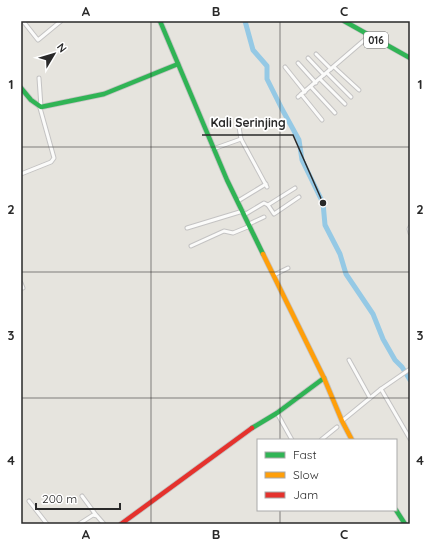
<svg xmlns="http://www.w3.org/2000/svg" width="431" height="545" viewBox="0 0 431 545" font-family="Quicksand,sans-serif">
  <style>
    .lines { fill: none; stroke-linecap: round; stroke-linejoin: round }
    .river { stroke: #95c9e5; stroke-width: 5 }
    .street-casing { stroke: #c4c3c3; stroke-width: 5 }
    .fast-casing { stroke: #c4c3c3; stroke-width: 6 }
    .slow-casing { stroke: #c4c3c3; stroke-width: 6 }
    .jam-casing { stroke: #c4c3c3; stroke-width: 6 }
    .street { stroke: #fbfbfa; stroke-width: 3 }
    .fast { stroke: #30b455; stroke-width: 4.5 }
    .slow { stroke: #ff9f0a; stroke-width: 4.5 }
    .jam { stroke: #e5322d; stroke-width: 4.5 }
    .grid { fill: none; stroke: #292929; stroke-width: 1; stroke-opacity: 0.55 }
    .labels { text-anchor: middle; stroke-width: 3.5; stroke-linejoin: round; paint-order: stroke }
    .shield { fill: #fff; stroke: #696969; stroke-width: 1 }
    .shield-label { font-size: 10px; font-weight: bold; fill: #292929 }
    .leader { fill: none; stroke: #292929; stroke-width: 1.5 }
    .callout-dot { fill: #292929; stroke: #fff; stroke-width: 1.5 }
    .callout-label { font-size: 12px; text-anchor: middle; font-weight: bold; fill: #292929; stroke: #fff; stroke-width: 3.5; stroke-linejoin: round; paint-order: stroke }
    .neatline { fill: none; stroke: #292929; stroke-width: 1.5 }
    .grid-label { font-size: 13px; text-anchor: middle; font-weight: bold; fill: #292929 }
  </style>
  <rect width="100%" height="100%" fill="#e6e4de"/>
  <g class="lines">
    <path class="river" d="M245 21 253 50 267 66V79L282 109 299 140 302 160 323 203 325 225 340 254 346 274 373 314 383 339 395 360 402 367 410 380"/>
    <g class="street-casing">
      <g id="street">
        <path d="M23 21 38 40 61 21"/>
        <path d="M316 54 331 69"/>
        <path d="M308 58 324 75"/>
        <path d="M298 63 316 83"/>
        <path d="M285 67 305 92"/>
        <path d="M334 67 359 90"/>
        <path d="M327 73 351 97"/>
        <path d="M39 78 41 107"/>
        <path d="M320 79 345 104"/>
        <path d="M311 87 335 113"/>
        <path d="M301 94 322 120"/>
        <path d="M298 97 369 36"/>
        <path d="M239 127 241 139 267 187"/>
        <path d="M213 149 241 139"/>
        <path d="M21 174 51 162 54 158 40 108"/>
        <path d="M238 201 266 184"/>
        <path d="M268 205 274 214 299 197"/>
        <path d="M244 215 264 203 268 205 295 188"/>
        <path d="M249 224 264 217"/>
        <path d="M410 227 409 229 410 233"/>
        <path d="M187 228 243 211"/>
        <path d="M191 246 224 231 233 233 250 226"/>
        <path d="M274 275 288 268"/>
        <path d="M21 283 23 288"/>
        <path d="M349 360 370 398"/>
        <path d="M381 389 410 439"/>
        <path d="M277 413 292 440"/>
        <path d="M342 421 381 389 410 369"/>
        <path d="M321 440 337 427"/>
        <path d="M82 496 96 515"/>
        <path d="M29 501 47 524"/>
        <path d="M79 524 93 515 97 516 104 524"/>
      </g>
    </g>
    <g class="fast-casing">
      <g id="fast">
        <path d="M160 21 227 180 263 254"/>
        <path d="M344 21 410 58"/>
        <path d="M21 88 31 100 41 107 104 94 178 64"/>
        <path d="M252 428 277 413 324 378"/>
        <path d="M396 510 405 524"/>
      </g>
    </g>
    <g class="slow-casing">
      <path id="slow" d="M263 254 324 378 342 421 352 440"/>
    </g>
    <g class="jam-casing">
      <path id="jam" d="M121 524 252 428"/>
    </g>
    <use href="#street" class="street"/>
    <use href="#fast" class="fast"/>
    <use href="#slow" class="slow"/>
    <use href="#jam" class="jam"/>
  </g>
  <path class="grid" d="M151 21V524M280 21V440M21 147H410M21 272H410M21 398H410M280 510V524"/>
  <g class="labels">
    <rect class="shield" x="364" y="32" width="24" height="16" rx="3"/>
    <g class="shield-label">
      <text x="376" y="44">016</text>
    </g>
  </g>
  <path class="leader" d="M323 203L293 135H202"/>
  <circle class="callout-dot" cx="323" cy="203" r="4"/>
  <g class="callout-label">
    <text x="248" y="127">Kali Serinjing</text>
  </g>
  <rect width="431" height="545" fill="none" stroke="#ffffff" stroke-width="44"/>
  <rect x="257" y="439" width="140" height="72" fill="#ffffff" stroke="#a9a9a9"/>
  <rect x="265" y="452" width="20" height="6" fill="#30b455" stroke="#a9a9a9"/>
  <text x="293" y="459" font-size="12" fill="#292929">Fast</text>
  <rect x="265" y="472" width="20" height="6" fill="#ff9f0a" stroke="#a9a9a9"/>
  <text x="293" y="479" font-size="12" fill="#292929">Slow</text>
  <rect x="265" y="492" width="20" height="6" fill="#e5322d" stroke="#a9a9a9"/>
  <text x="293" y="499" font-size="12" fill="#292929">Jam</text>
  <g transform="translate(54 54) rotate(52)" stroke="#ffffff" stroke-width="3" paint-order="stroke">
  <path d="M0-3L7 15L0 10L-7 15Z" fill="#292929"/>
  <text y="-6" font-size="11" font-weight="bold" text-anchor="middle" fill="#292929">N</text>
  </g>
  <path d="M36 503v6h84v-6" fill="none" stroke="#292929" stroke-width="2"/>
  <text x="42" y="503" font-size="12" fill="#292929" stroke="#ffffff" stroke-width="3" paint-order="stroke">200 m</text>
  <rect x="22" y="22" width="387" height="501" class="neatline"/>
  <g class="grid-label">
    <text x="86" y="16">A</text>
    <text x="216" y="16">B</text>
    <text x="344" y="16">C</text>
    <text x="11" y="89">1</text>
    <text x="420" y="89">1</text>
    <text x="11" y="214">2</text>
    <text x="420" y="214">2</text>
    <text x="11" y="340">3</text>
    <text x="420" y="340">3</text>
    <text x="11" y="465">4</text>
    <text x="420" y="465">4</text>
    <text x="86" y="539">A</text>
    <text x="216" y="539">B</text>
    <text x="344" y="539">C</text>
  </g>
</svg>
